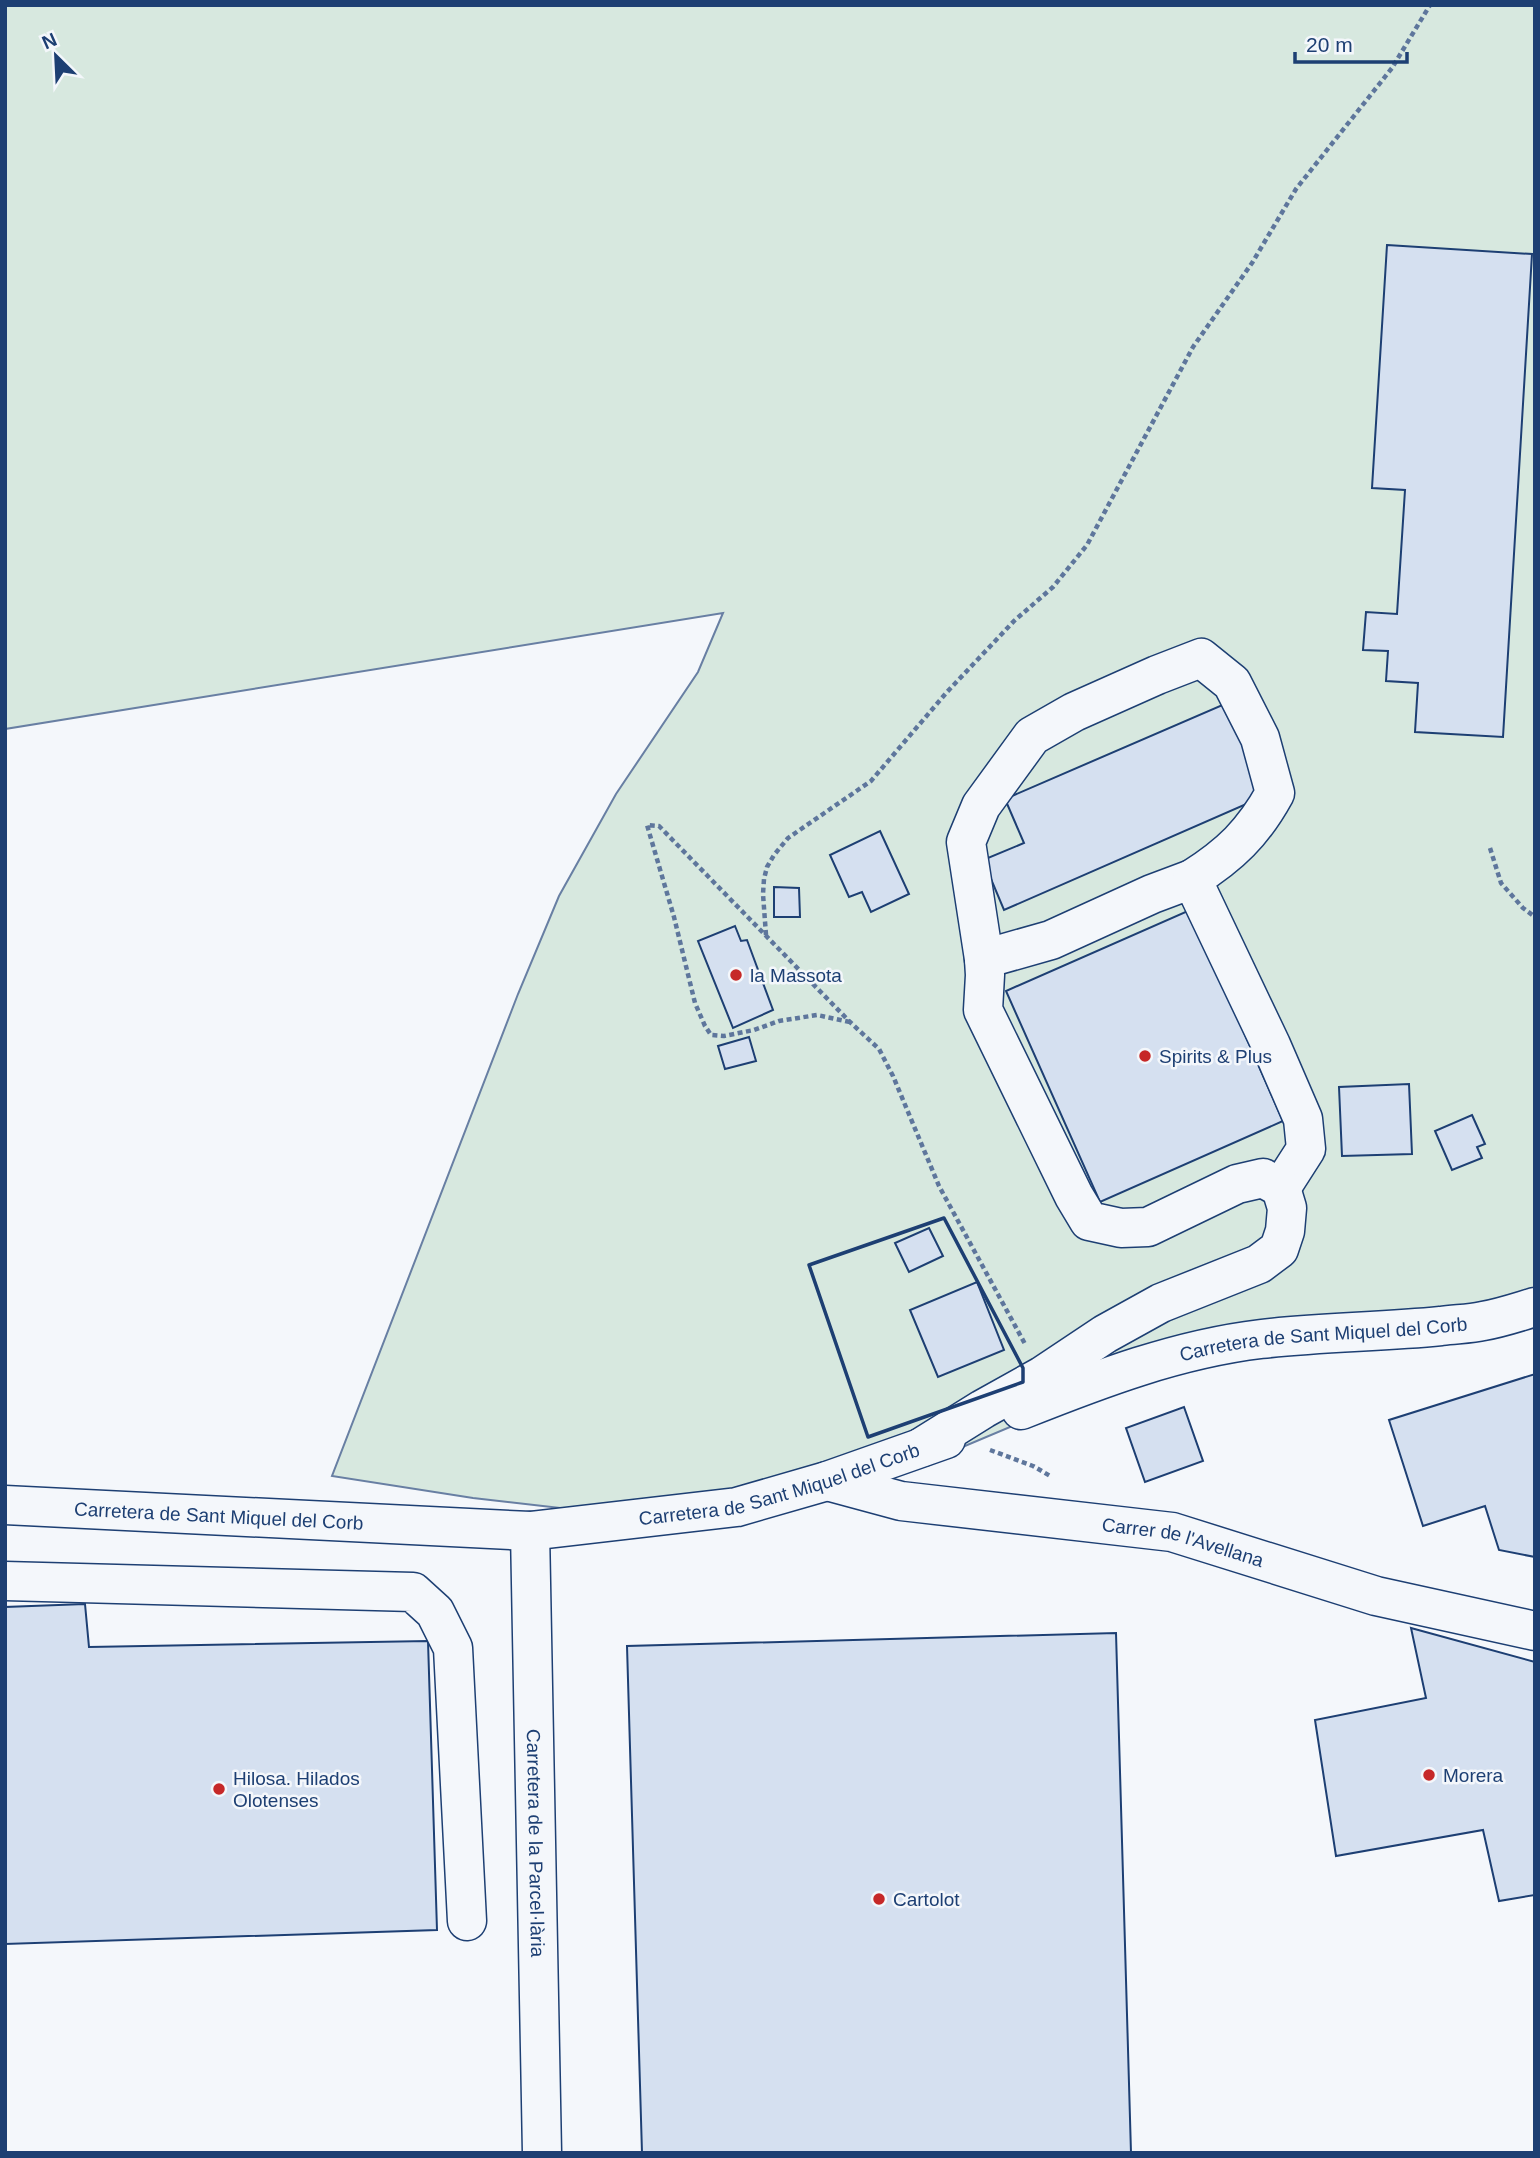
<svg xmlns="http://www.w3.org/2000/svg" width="1540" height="2158" viewBox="0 0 1540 2158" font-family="Arial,sans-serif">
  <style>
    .green { fill: #d7e8df; stroke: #687fa3; stroke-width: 2 }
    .building { fill: #d5e0f0; stroke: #1d3f73; stroke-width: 2 }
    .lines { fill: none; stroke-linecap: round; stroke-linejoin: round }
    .minor-casing { stroke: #1d3f73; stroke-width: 41 }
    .path { stroke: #5e769c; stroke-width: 4.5; stroke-dasharray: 5 3.5; stroke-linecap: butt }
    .minor { stroke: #f4f7fb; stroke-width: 38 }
    .wall { stroke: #1d3f73; stroke-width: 3.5 }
    .poi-dot { fill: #c62828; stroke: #f4f7fb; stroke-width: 2.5 }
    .labels { text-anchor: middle; stroke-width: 5; stroke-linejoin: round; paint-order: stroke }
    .poi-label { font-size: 19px; fill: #1d3f73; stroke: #f4f7fb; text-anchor: start }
    .street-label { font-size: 19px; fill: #1d3f73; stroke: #f4f7fb }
  </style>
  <rect width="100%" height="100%" fill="#f4f7fb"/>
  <path class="green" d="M5 5H1535V1323L1240 1349 1074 1400 927 1462 595 1512 473 1498 332 1476 518 994 559 896 616 794 698 672 723 613 5 729Z"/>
  <g class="building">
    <path d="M1387 245 1532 254 1503 737 1415 732 1418 683 1386 681 1388 651 1363 650 1366 612 1397 614 1405 490 1372 488Z"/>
    <path d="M1227 703 1267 795 1004 910 983 860 1024 843 1005 799Z"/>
    <path d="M880 831 909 894 871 912 862 892 849 897 830 855Z"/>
    <path d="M774 887 799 888 800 917H774Z"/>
    <path d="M1190 910 1283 1121 1100 1202 1006 991Z"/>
    <path d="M735 926 741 941 747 940 773 1010 733 1028 698 941Z"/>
    <path d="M749 1037 756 1061 725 1069 718 1046Z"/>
    <path d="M1409 1084 1412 1154 1342 1156 1339 1087Z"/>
    <path d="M1472 1115 1485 1144 1477 1147 1482 1158 1452 1170 1435 1131Z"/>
    <path d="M929 1228 943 1256 909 1272 895 1243Z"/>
    <path d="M977 1282 1004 1350 938 1377 910 1310Z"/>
    <path d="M1535 1374V1557L1499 1550 1485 1506 1423 1526 1389 1420Z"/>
    <path d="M1184 1407 1203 1461 1145 1482 1126 1428Z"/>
    <path d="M85 1604 89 1647 428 1641 437 1930 5 1944V1607Z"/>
    <path d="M1411 1628 1535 1662V1895L1499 1901 1483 1830 1336 1856 1315 1720 1426 1698Z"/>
    <path d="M1116 1633 1131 2153H642L627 1646Z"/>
  </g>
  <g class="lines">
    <g class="minor-casing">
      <g id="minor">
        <path d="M984 959 1051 940 1152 894 1192 879 1271 1045 1303 1119 1306 1149 1281 1188"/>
        <path id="s1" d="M1021 1410C1099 1379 1177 1349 1261 1339 1321 1332 1381 1332 1441 1326 1455 1324 1470 1324 1483 1321 1501 1318 1518 1312 1535 1307"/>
        <path d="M922 1447 983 1409 1042 1376 1105 1334 1161 1303 1259 1264 1279 1249 1285 1231 1287 1208 1281 1188 1263 1178 1237 1184 1148 1227 1121 1228 1089 1221 1074 1196 983 1010 985 975 984 959 966 842 981 806 1032 736 1074 712 1157 675 1201 658 1232 683 1260 738 1275 793C1253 833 1230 855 1192 879"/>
        <path id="s2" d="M827 1481 901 1501 1172 1532 1376 1596 1535 1631"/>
        <path id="s3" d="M5 1505 530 1531 737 1507 827 1481 946 1439"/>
        <path id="s4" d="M530 1531 542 2153"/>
        <path d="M5 1581 413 1592 435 1612 453 1648 467 1921"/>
      </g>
    </g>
    <g class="path">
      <path d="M1490 848 1501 883 1523 908 1535 917"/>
      <path d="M766 935 763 894 764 879 767 867 774 855 788 838 871 781 947 692 1014 621 1053 587 1087 545 1193 347 1252 263 1296 189 1392 68 1430 5"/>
      <path d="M850 1022 817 1015 779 1021 754 1030 724 1036 711 1035 705 1026 695 1003 674 917 647 825 659 826 850 1022 879 1049 893 1076 939 1186 1025 1344"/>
      <path d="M990 1450 1033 1466 1052 1477"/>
    </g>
    <use href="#minor" class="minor"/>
    <path class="wall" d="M944 1218 1023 1368V1382L868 1437 809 1265Z"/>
  </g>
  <g class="poi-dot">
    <circle cx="736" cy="975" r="7"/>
    <circle cx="1145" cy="1056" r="7"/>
    <circle cx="1429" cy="1775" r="7"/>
    <circle cx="219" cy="1789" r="7"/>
    <circle cx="879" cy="1899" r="7"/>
  </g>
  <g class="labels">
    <g class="poi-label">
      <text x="750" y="982">la Massota</text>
      <text x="1159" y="1063">Spirits &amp; Plus</text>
      <text x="1443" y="1782">Morera</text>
      <text x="233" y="1785">Hilosa. Hilados<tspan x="233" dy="22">Olotenses</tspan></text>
      <text x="893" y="1906">Cartolot</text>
    </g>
    <g class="street-label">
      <text dy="7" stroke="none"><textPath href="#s1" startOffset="313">Carretera de Sant Miquel del Corb</textPath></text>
      <text dy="7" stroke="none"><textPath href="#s3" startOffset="780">Carretera de Sant Miquel del Corb</textPath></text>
      <text dy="7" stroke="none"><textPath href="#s3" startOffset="214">Carretera de Sant Miquel del Corb</textPath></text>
      <text dy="7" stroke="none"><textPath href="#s2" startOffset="362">Carrer de l'Avellana</textPath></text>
      <text dy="7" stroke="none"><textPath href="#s4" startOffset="312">Carretera de la Parcel·lària</textPath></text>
    </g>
  </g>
  <rect width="1540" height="2158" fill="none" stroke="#1d3f73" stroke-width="14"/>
  <g transform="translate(56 56) rotate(336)" stroke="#f4f7fb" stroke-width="5" paint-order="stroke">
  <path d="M0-5L12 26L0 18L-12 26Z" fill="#1d3f73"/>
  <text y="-10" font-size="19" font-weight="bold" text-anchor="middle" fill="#1d3f73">N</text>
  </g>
  <path d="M1295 52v10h112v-10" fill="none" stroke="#1d3f73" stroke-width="3.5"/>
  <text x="1306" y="52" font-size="21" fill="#1d3f73" stroke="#f4f7fb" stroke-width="5" paint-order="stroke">20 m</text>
</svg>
